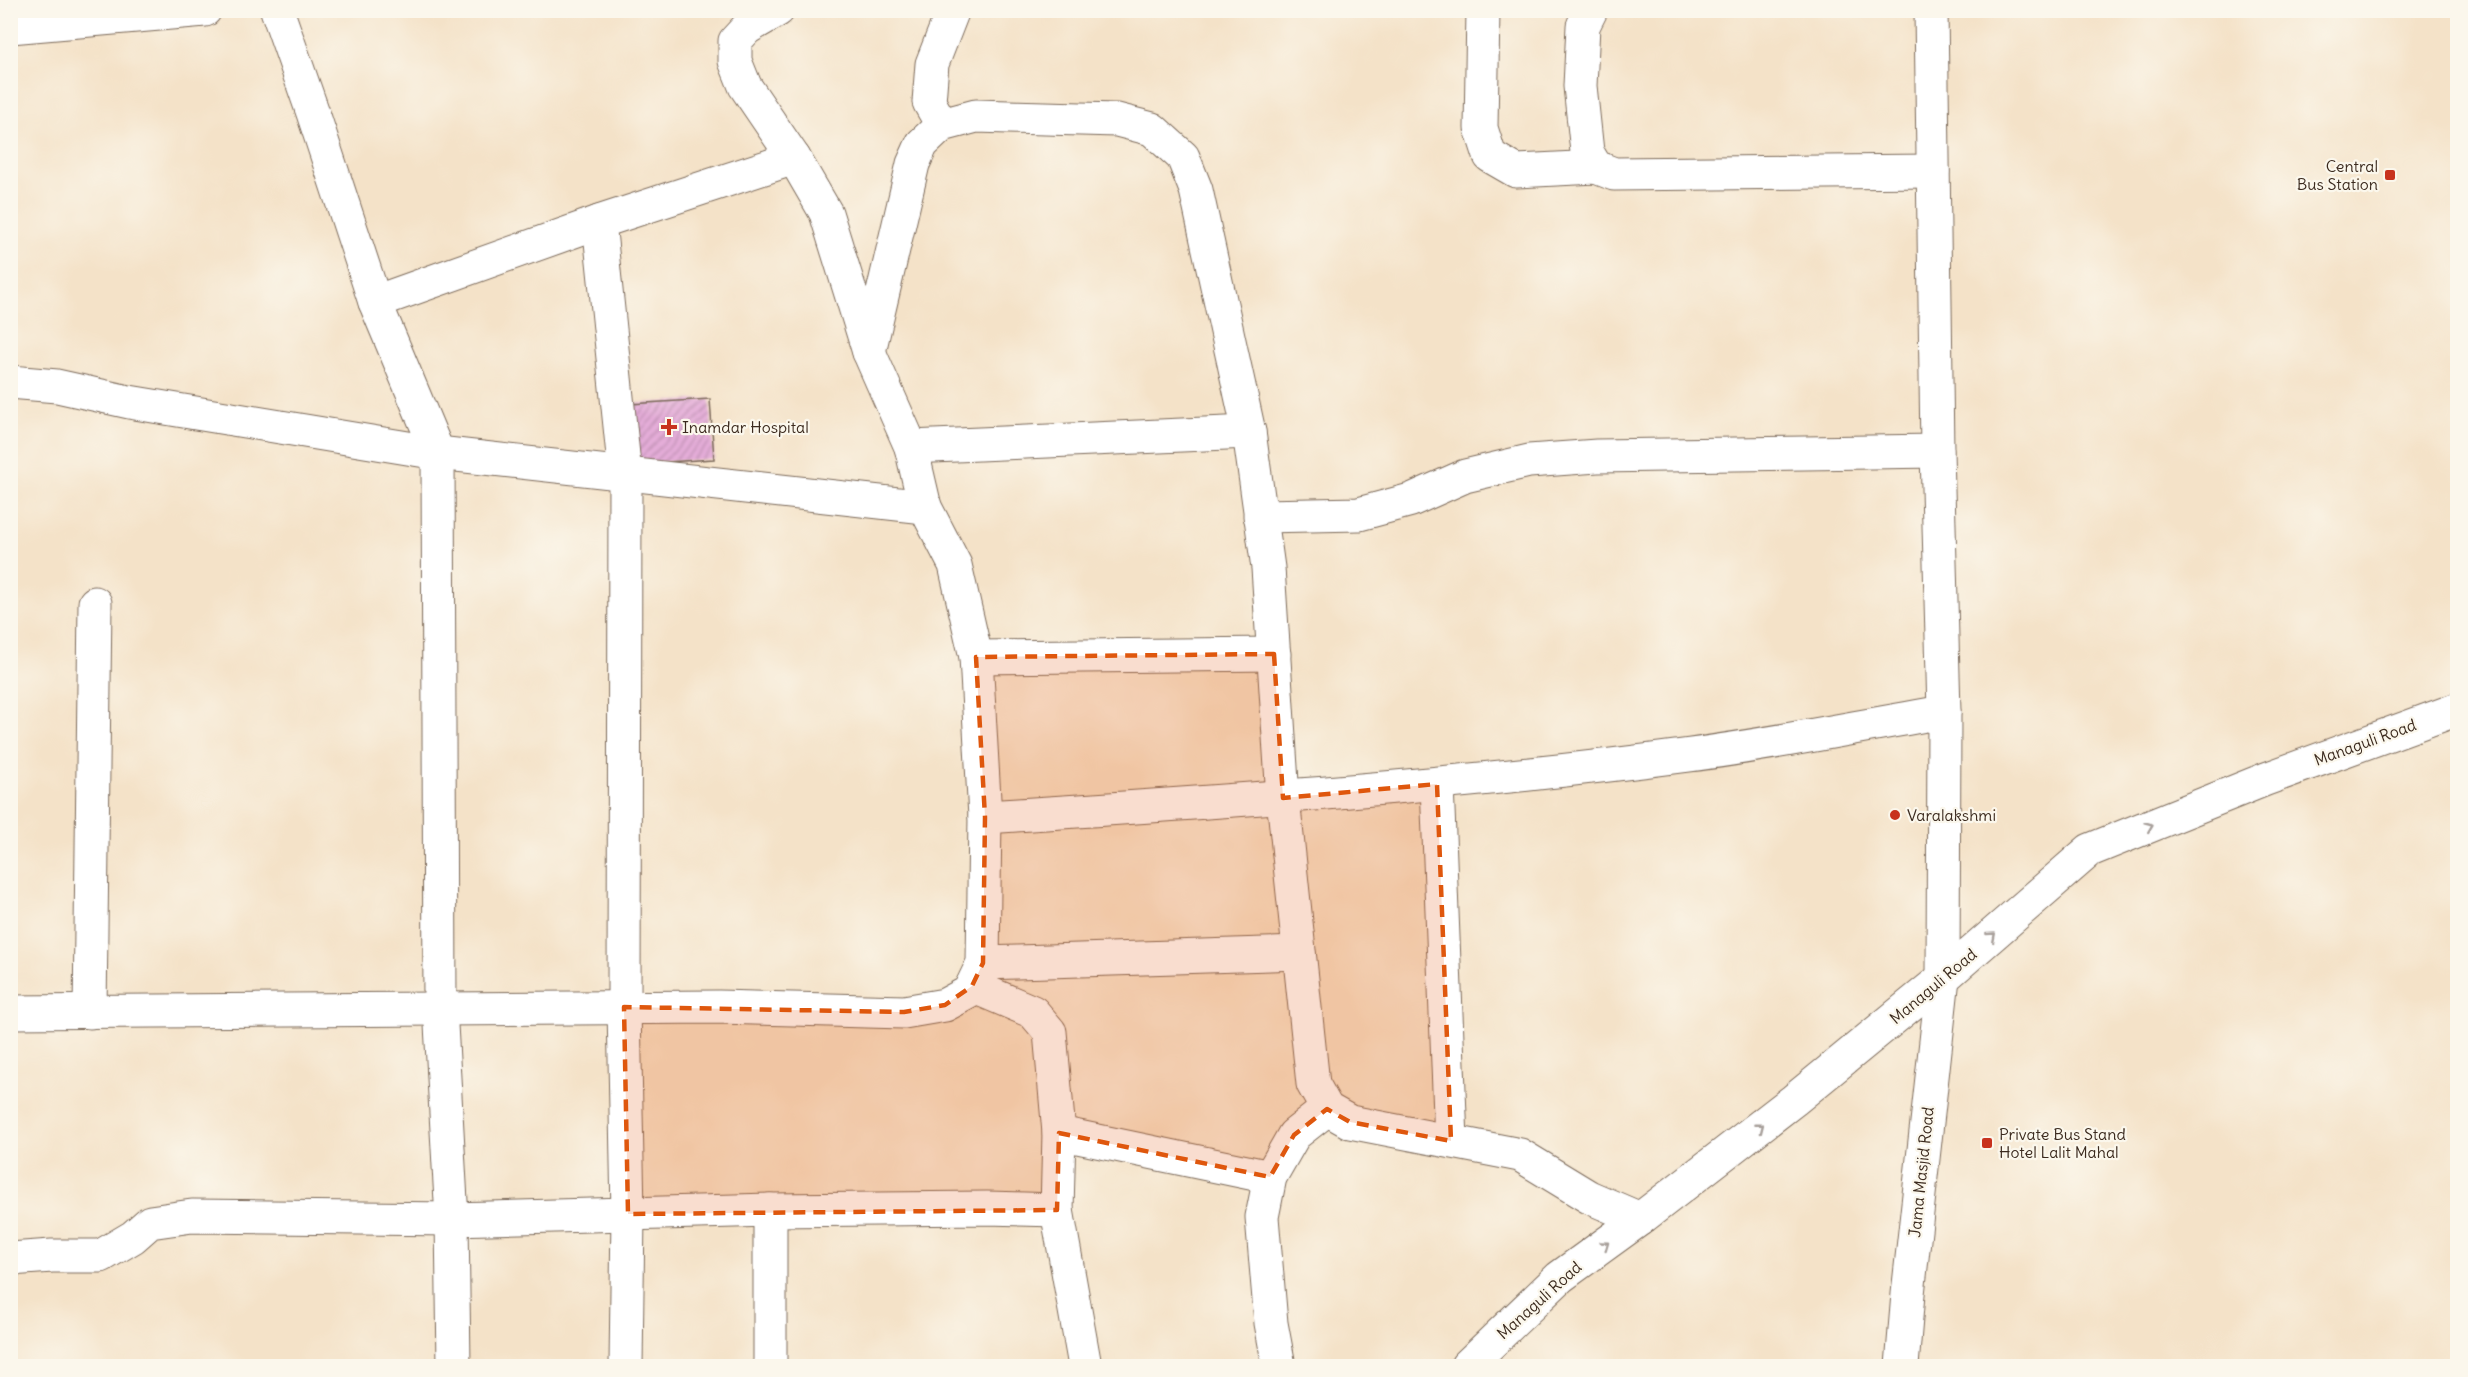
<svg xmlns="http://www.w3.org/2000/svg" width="2468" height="1377" viewBox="0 0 2468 1377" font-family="Delius,sans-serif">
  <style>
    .building { fill: url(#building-hatch) }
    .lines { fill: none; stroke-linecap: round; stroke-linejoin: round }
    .minor-casing { stroke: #7c6a5a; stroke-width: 35 }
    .major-casing { stroke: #7c6a5a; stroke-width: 35 }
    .minor { stroke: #fff; stroke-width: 33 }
    .major { stroke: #fff; stroke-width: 33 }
    .oneway { stroke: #a79f9a }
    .marked { fill: #df570d; fill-opacity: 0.2; stroke: #df570d; stroke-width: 4.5; stroke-dasharray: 12 8; stroke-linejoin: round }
    .poi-dot { fill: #c8321e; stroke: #fbf7ec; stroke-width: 2 }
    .labels { text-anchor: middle; stroke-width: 4.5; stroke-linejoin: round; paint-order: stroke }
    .poi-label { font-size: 16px; fill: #3b2a1e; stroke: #fbf7ec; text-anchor: start }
    .street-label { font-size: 16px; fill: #3b2a1e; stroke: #fbf7ec }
  </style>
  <defs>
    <pattern id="building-hatch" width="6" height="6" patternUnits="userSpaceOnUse" patternTransform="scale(1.5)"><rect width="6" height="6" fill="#e5add9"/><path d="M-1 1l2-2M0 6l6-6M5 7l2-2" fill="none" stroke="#bb8daf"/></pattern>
  </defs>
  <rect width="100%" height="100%" fill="#fbf7ec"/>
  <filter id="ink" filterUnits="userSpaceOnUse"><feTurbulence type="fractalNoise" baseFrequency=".0167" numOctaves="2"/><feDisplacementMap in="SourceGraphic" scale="12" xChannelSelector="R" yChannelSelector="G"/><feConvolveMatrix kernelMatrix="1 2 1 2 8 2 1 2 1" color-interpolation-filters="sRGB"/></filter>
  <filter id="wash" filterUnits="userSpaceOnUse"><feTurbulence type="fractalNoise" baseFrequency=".008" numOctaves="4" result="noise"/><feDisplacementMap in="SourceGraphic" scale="24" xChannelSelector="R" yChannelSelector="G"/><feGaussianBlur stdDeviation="1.35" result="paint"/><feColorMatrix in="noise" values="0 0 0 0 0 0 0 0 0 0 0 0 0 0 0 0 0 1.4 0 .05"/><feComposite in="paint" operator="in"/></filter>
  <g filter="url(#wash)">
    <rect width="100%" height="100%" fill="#f4e2c8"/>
    <g id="blocks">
      <path class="building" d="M710 399 714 459 634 464 630 404Z"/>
    </g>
  </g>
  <g filter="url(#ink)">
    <use href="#blocks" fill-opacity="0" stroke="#7c6a5a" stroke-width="1.5"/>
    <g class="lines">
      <g class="minor-casing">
        <g id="minor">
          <path d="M277 10 313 113 375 302 438 453 440 1007 452 1219 454 1366"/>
          <path d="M778 10 747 28 735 41V61L745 86 794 158 826 213 869 352 911 447 925 507"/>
          <path d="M1483 10 1481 128 1490 156 1516 171 1596 167"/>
          <path d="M1591 10 1583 26 1580 86 1587 152 1596 167 1614 174 1933 171"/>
          <path d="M10 27 205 10"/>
          <path d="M942 125 929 102 932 64 953 10"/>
          <path d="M599 222 625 475 624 1007 628 1214 626 1366"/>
          <path d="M375 302 599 222 794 158"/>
          <path d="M869 352 913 164 922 144 942 125 976 116 1117 120 1152 129 1183 157 1196 190 1249 432 1268 568 1283 798 1313 1084 1327 1109 1350 1122 1520 1155 1589 1197 1640 1219"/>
          <path d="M10 382 57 386 129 402 438 453 925 507 955 565 976 657 985 817 983 963 969 992 945 1005 904 1012 719 1007 10 1012"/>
          <path d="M911 447 1249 432"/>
          <path d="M1260 516 1359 514 1411 500 1465 476 1529 461 1597 456 1937 451"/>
          <path d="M976 657 1274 654"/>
          <path d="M1437 784 1451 1141"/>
          <path d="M985 817C1220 802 1456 786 1690 755 1775 744 1860 726 1944 712"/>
          <path d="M983 963 1299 953"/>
          <path d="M90 1012 95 603"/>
          <path d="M1059 1133 1270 1177"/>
          <path d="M770 1210V1366"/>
          <path d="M1057 1210 1085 1366"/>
          <path d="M10 1259 52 1256H101L133 1237 150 1222 192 1216 452 1219 770 1210 987 1208 1057 1210 1059 1133 1050 1032 1033 1012 972 986"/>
          <path d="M1279 1366 1271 1323 1262 1217 1270 1177 1294 1135 1327 1109"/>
          <path d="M1902 1366 1908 1294 1943 978 1944 712 1937 451 1931 10"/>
        </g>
      </g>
      <g class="major-casing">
        <path id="major" d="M1467 1366 1560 1277 1640 1219 1794 1100 1943 978 2090 850 2266 779 2458 709"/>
      </g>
      <use href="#minor" class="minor"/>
      <use href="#major" class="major"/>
    </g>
    <defs><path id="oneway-chevron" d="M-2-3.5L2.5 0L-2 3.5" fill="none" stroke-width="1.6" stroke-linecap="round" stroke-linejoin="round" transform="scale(1.5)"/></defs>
    <g class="oneway">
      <use href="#oneway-chevron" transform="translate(2149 826) rotate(-22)"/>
      <use href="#oneway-chevron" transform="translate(1992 936) rotate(-41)"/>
      <use href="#oneway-chevron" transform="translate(1760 1127) rotate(-38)"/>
      <use href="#oneway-chevron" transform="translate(1605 1245) rotate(-36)"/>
    </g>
  </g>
  <path class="marked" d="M1274 654 1283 798 1437 784 1451 1141 1350 1122 1327 1109 1294 1135 1270 1177 1059 1133 1057 1210 628 1214 624 1007 904 1012 945 1005 972 986 983 963 985 817 976 657Z"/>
  <g class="poi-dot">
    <rect x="2384" y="169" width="12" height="12" rx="3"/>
    <path d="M666 418h6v6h6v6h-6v6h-6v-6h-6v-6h6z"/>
    <circle cx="1895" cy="815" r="6"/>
    <rect x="1981" y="1137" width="12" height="12" rx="3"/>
  </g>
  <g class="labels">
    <g class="poi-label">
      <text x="2378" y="172" text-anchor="end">Central<tspan x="2378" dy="18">Bus Station</tspan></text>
      <text x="682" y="433">Inamdar Hospital</text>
      <text x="1907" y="821">Varalakshmi</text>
      <text x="1999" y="1140">Private Bus Stand<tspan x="1999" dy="18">Hotel Lalit Mahal</tspan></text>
    </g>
    <g class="street-label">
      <text transform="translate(2365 742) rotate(-20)" y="6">Managuli Road</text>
      <text transform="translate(1933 986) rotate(-40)" y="6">Managuli Road</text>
      <text transform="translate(1921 1172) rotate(-84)" y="6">Jama Masjid Road</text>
      <text transform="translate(1539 1300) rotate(-42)" y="6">Managuli Road</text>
    </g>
  </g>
  <rect width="2468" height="1377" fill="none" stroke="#fbf7ec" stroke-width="36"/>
</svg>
